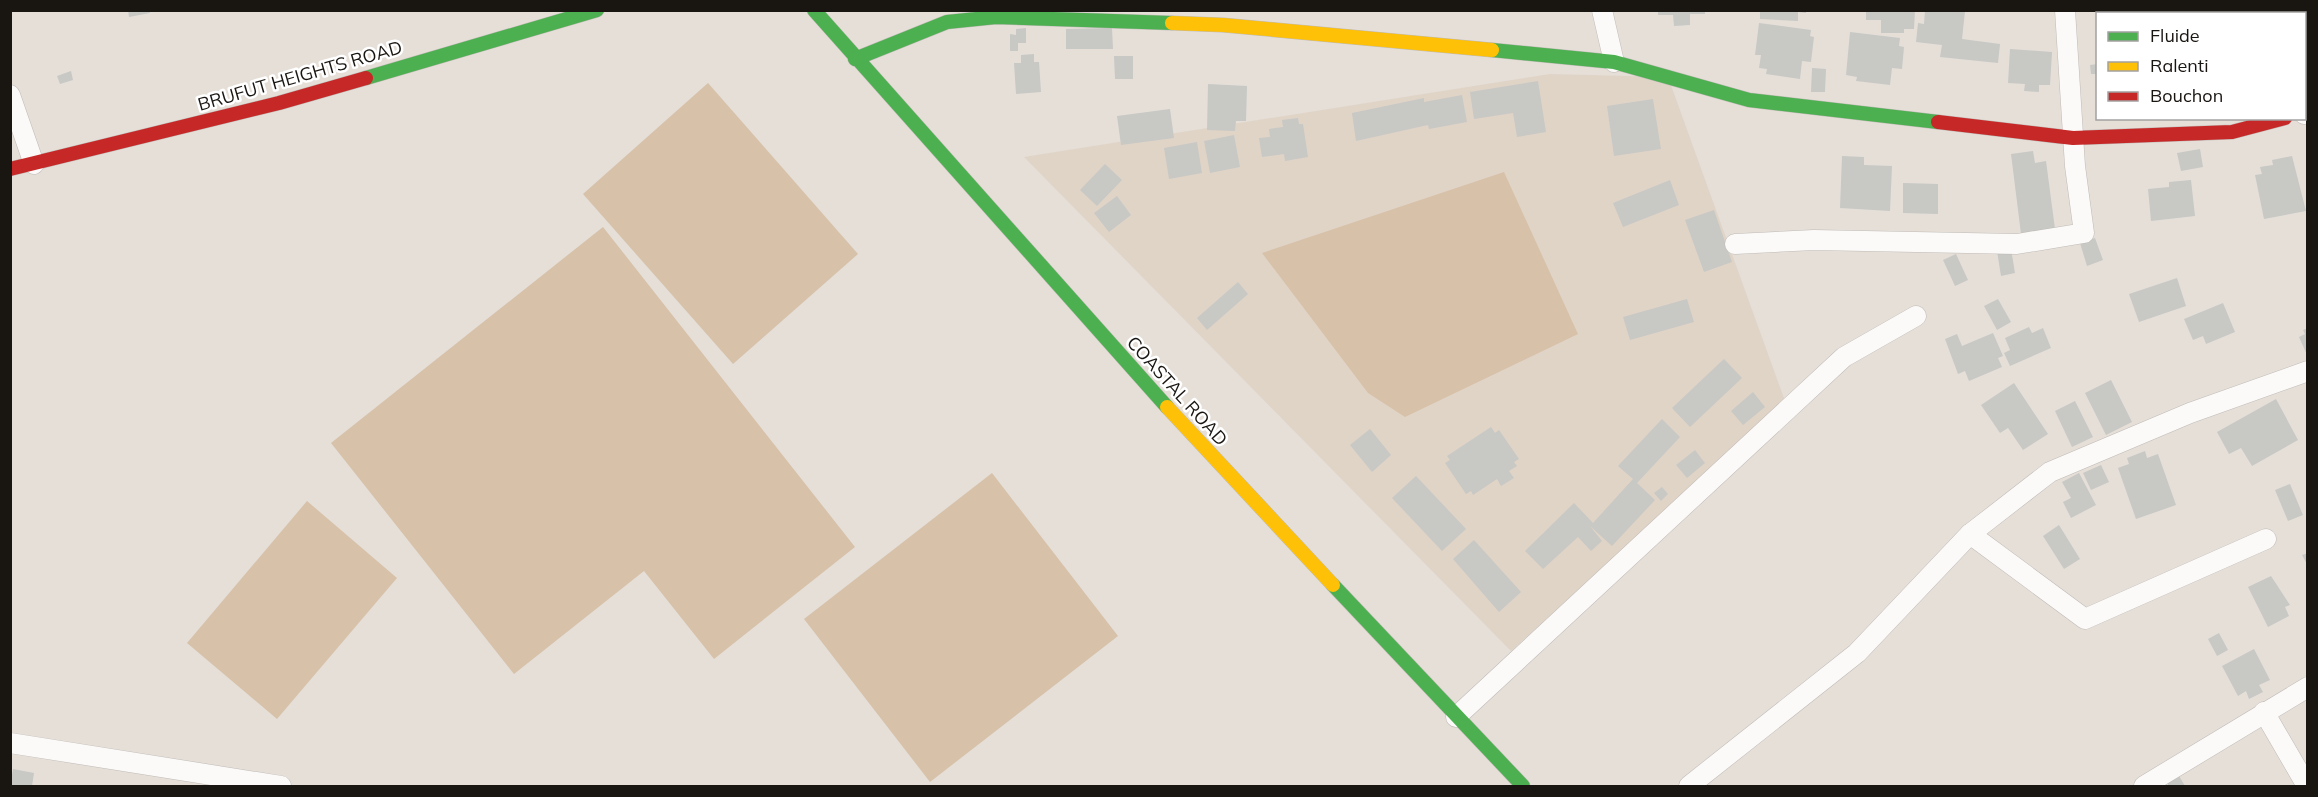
<svg xmlns="http://www.w3.org/2000/svg" width="2318" height="797" viewBox="0 0 2318 797" font-family="Mulish,sans-serif">
  <style>
    .built { fill: #e0d4c7 }
    .green { fill: #d7c1a9 }
    .building { fill: #c8c8c5 }
    .lines { fill: none; stroke-linecap: round; stroke-linejoin: round }
    .street-casing { stroke: #c0bbb6; stroke-width: 21 }
    .fast-casing { stroke: #c0bbb6; stroke-width: 15 }
    .slow-casing { stroke: #c0bbb6; stroke-width: 15 }
    .jam-casing { stroke: #c0bbb6; stroke-width: 15 }
    .street { stroke: #fbfaf9; stroke-width: 20 }
    .fast { stroke: #4caf50; stroke-width: 14 }
    .slow { stroke: #ffc107; stroke-width: 14 }
    .jam { stroke: #c62828; stroke-width: 14 }
    .labels { text-anchor: middle; stroke-width: 5; stroke-linejoin: round; paint-order: stroke }
    .street-label { font-size: 18px; fill: #191511; stroke: #fff }
  </style>
  <rect width="100%" height="100%" fill="#e5dfd8"/>
  <path class="built" d="M1550 74 1668 77 1785 401 1511 651 1024 157Z"/>
  <g class="green">
    <path d="M708 83 858 254 733 364 583 194Z"/>
    <path d="M1504 172 1578 334 1405 417 1368 393 1262 253Z"/>
    <path d="M603 227 855 547 714 659 644 571 514 674 331 443Z"/>
    <path d="M992 473 1118 636 930 782 804 619Z"/>
    <path d="M307 501 397 578 277 719 187 643Z"/>
  </g>
  <g class="building">
    <path d="M128 10H149L150 13 129 17Z"/>
    <path d="M1658 10H1705V14H1690V25L1674 26 1673 15H1658Z"/>
    <path d="M1760 10H1806V13L1798 12V21L1760 19Z"/>
    <path d="M1866 10H1915L1914 29H1904V33H1881V20H1866Z"/>
    <path d="M1925 10 1965 11 1962 39 2000 44 1998 63 1940 57 1942 45 1916 42 1918 23 1924 24Z"/>
    <path d="M2247 10H2263V14H2248Z"/>
    <path d="M2278 10H2296V14H2279Z"/>
    <path d="M1759 23 1811 30 1810 36 1814 37 1811 62 1802 61 1800 79 1766 74 1767 69 1759 68 1761 55H1755Z"/>
    <path d="M1026 28V43H1018V51H1010V34L1016 35V29Z"/>
    <path d="M1112 28 1113 49H1066V29Z"/>
    <path d="M2304 30 2308 34V81L2304 82Z"/>
    <path d="M1850 32 1900 38 1899 46 1904 47 1902 69 1892 68 1890 85 1856 81 1857 77 1846 75Z"/>
    <path d="M2010 49 2052 52 2050 85H2039V92L2024 91 2025 84 2008 83Z"/>
    <path d="M1034 54V62H1039L1041 92 1016 94 1014 63H1021V55Z"/>
    <path d="M1114 56H1133V79H1115Z"/>
    <path d="M2098 64V74H2091L2090 65Z"/>
    <path d="M1812 68 1826 69 1825 92H1811Z"/>
    <path d="M71 71 73 80 60 84 57 76Z"/>
    <path d="M1538 81 1546 132 1517 137 1513 113 1474 119 1470 92Z"/>
    <path d="M1208 84 1247 86 1246 121H1236L1235 131 1207 130Z"/>
    <path d="M1462 95 1467 122 1429 129 1428 125 1356 141 1352 113 1424 98V102Z"/>
    <path d="M1653 99 1661 149 1614 156 1607 106Z"/>
    <path d="M1170 109 1174 138 1121 145 1117 116Z"/>
    <path d="M1298 118 1299 124H1303L1308 157 1285 161 1284 154 1262 157 1259 138 1270 137 1269 129 1283 127 1282 120Z"/>
    <path d="M1234 135 1240 167 1210 173 1204 141Z"/>
    <path d="M1197 142 1202 173 1169 179 1164 148Z"/>
    <path d="M2200 149 2203 167 2181 171 2177 153Z"/>
    <path d="M2033 151 2035 163 2046 161 2055 229 2021 234 2011 154Z"/>
    <path d="M1842 156 1864 157V165L1892 166 1890 211 1840 208Z"/>
    <path d="M2292 156 2306 211 2264 219 2255 175 2262 174 2260 167 2273 165 2272 160Z"/>
    <path d="M1105 164 1122 180 1097 206 1080 190Z"/>
    <path d="M1670 180 1679 205 1623 227 1613 203Z"/>
    <path d="M2191 180 2195 216 2151 221 2148 189 2169 187V182Z"/>
    <path d="M1903 183 1938 184V214L1903 213Z"/>
    <path d="M1117 196 1131 215 1109 232 1094 213Z"/>
    <path d="M1714 210 1732 262 1704 272 1685 220Z"/>
    <path d="M2095 238 2103 260 2087 266 2080 243Z"/>
    <path d="M2011 249 2015 273 2001 276 1997 251Z"/>
    <path d="M1956 254 1968 280 1955 286 1943 260Z"/>
    <path d="M2177 278 2186 306 2139 322 2129 294Z"/>
    <path d="M1238 282 1248 294 1207 330 1197 318Z"/>
    <path d="M1687 299 1694 322 1630 340 1623 317Z"/>
    <path d="M1998 299 2011 322 1997 330 1984 306Z"/>
    <path d="M2223 303 2235 332 2206 344 2203 336 2193 340 2184 319Z"/>
    <path d="M2029 327 2032 333 2043 328 2051 348 2010 366 2004 353 2010 350 2005 338Z"/>
    <path d="M2308 328V357L2299 337 2305 334 2303 330Z"/>
    <path d="M1993 333 2003 356 1998 358 2002 367 1969 381 1965 371 1958 374 1945 339 1957 334 1962 346Z"/>
    <path d="M1724 359 1742 378 1690 427 1672 408Z"/>
    <path d="M2111 380 2132 422 2106 435 2085 393Z"/>
    <path d="M2014 383 2048 434 2023 450 2008 428 2000 433 1981 405Z"/>
    <path d="M1753 392 1765 407 1743 425 1731 411Z"/>
    <path d="M2276 399 2298 440 2252 466 2241 448 2229 454 2217 432Z"/>
    <path d="M2075 401 2093 437 2072 447 2055 411Z"/>
    <path d="M1662 419 1680 437 1637 483 1655 500 1612 546 1590 526 1602 541 1591 551 1578 537 1543 569 1525 551 1574 503 1593 523 1633 479 1618 466Z"/>
    <path d="M1491 427 1495 433 1499 430 1519 459 1514 462 1517 466 1509 471 1514 478 1501 486 1497 479 1473 495 1471 491 1466 494 1445 463 1450 460 1447 456Z"/>
    <path d="M1370 429 1391 455 1372 472 1350 445Z"/>
    <path d="M1695 450 1705 463 1687 478 1676 465Z"/>
    <path d="M2145 451 2147 458 2158 454 2176 505 2136 519 2118 468 2129 464 2127 458Z"/>
    <path d="M2101 465 2109 482 2091 490 2083 473Z"/>
    <path d="M2079 473 2096 505 2071 518 2063 502 2071 498 2062 482Z"/>
    <path d="M1416 476 1466 529 1442 551 1392 498Z"/>
    <path d="M2290 484 2303 515 2288 521 2275 490Z"/>
    <path d="M1662 487 1668 494 1661 501 1654 493Z"/>
    <path d="M2059 525 2080 559 2064 569 2043 536Z"/>
    <path d="M1474 540 1521 592 1499 612 1453 559Z"/>
    <path d="M2308 553V566L2302 555Z"/>
    <path d="M2271 576 2290 605 2285 607 2289 616 2268 627 2248 587Z"/>
    <path d="M2219 633 2228 650 2217 656 2208 639Z"/>
    <path d="M2254 649 2270 680 2259 685 2263 692 2249 699 2246 691 2238 696 2222 666Z"/>
    <path d="M13 769 34 773 32 786H10Z"/>
    <path d="M2179 776 2185 786H2169L2167 783Z"/>
  </g>
  <g class="lines">
    <g class="street-casing">
      <g id="street">
        <path d="M1602 10 1614 62"/>
        <path d="M10 95 34 164"/>
        <path d="M2304 114 2308 113"/>
        <path d="M1735 244 1814 240 2017 244 2084 233 2075 166 2065 10"/>
        <path d="M1970 534 2085 619 2266 539"/>
        <path d="M2264 712 2307 786"/>
        <path d="M1456 717 1844 357 1916 316"/>
        <path d="M10 743 281 786"/>
        <path d="M1689 786 1857 653 1970 534 2050 472 2190 413 2308 371"/>
        <path d="M2144 786 2308 687"/>
      </g>
    </g>
    <g class="fast-casing">
      <g id="fast">
        <path d="M814 10 1167 407"/>
        <path d="M1492 50 1614 62 1749 100 1938 122"/>
        <path d="M855 59 947 22 996 17 1172 23"/>
        <path d="M366 78 597 10"/>
        <path d="M1333 585 1523 786"/>
      </g>
    </g>
    <g class="slow-casing">
      <g id="slow">
        <path d="M1172 23 1223 25 1492 50"/>
        <path d="M1167 407 1333 585"/>
      </g>
    </g>
    <g class="jam-casing">
      <g id="jam">
        <path d="M1938 122 2073 138 2232 132 2285 118"/>
        <path d="M10 169 279 103 366 78"/>
      </g>
    </g>
    <use href="#street" class="street"/>
    <use href="#fast" class="fast"/>
    <use href="#slow" class="slow"/>
    <use href="#jam" class="jam"/>
  </g>
  <g class="labels">
    <g class="street-label">
      <text transform="translate(300 76) rotate(-16)" y="6">BRUFUT HEIGHTS ROAD</text>
      <text transform="translate(1177 391) rotate(48)" y="6">COASTAL ROAD</text>
    </g>
  </g>
  <rect width="2318" height="797" fill="none" stroke="#191511" stroke-width="24"/>
  <rect x="2096" y="12" width="210" height="108" fill="#ffffff" stroke="#a3a1a0" stroke-width="1.5"/>
  <rect x="2108" y="32" width="30" height="9" fill="#4caf50" stroke="#a3a1a0" stroke-width="1.5"/>
  <text x="2150" y="42" font-size="18" fill="#191511">Fluide</text>
  <rect x="2108" y="62" width="30" height="9" fill="#ffc107" stroke="#a3a1a0" stroke-width="1.5"/>
  <text x="2150" y="72" font-size="18" fill="#191511">Ralenti</text>
  <rect x="2108" y="92" width="30" height="9" fill="#c62828" stroke="#a3a1a0" stroke-width="1.5"/>
  <text x="2150" y="102" font-size="18" fill="#191511">Bouchon</text>
</svg>
